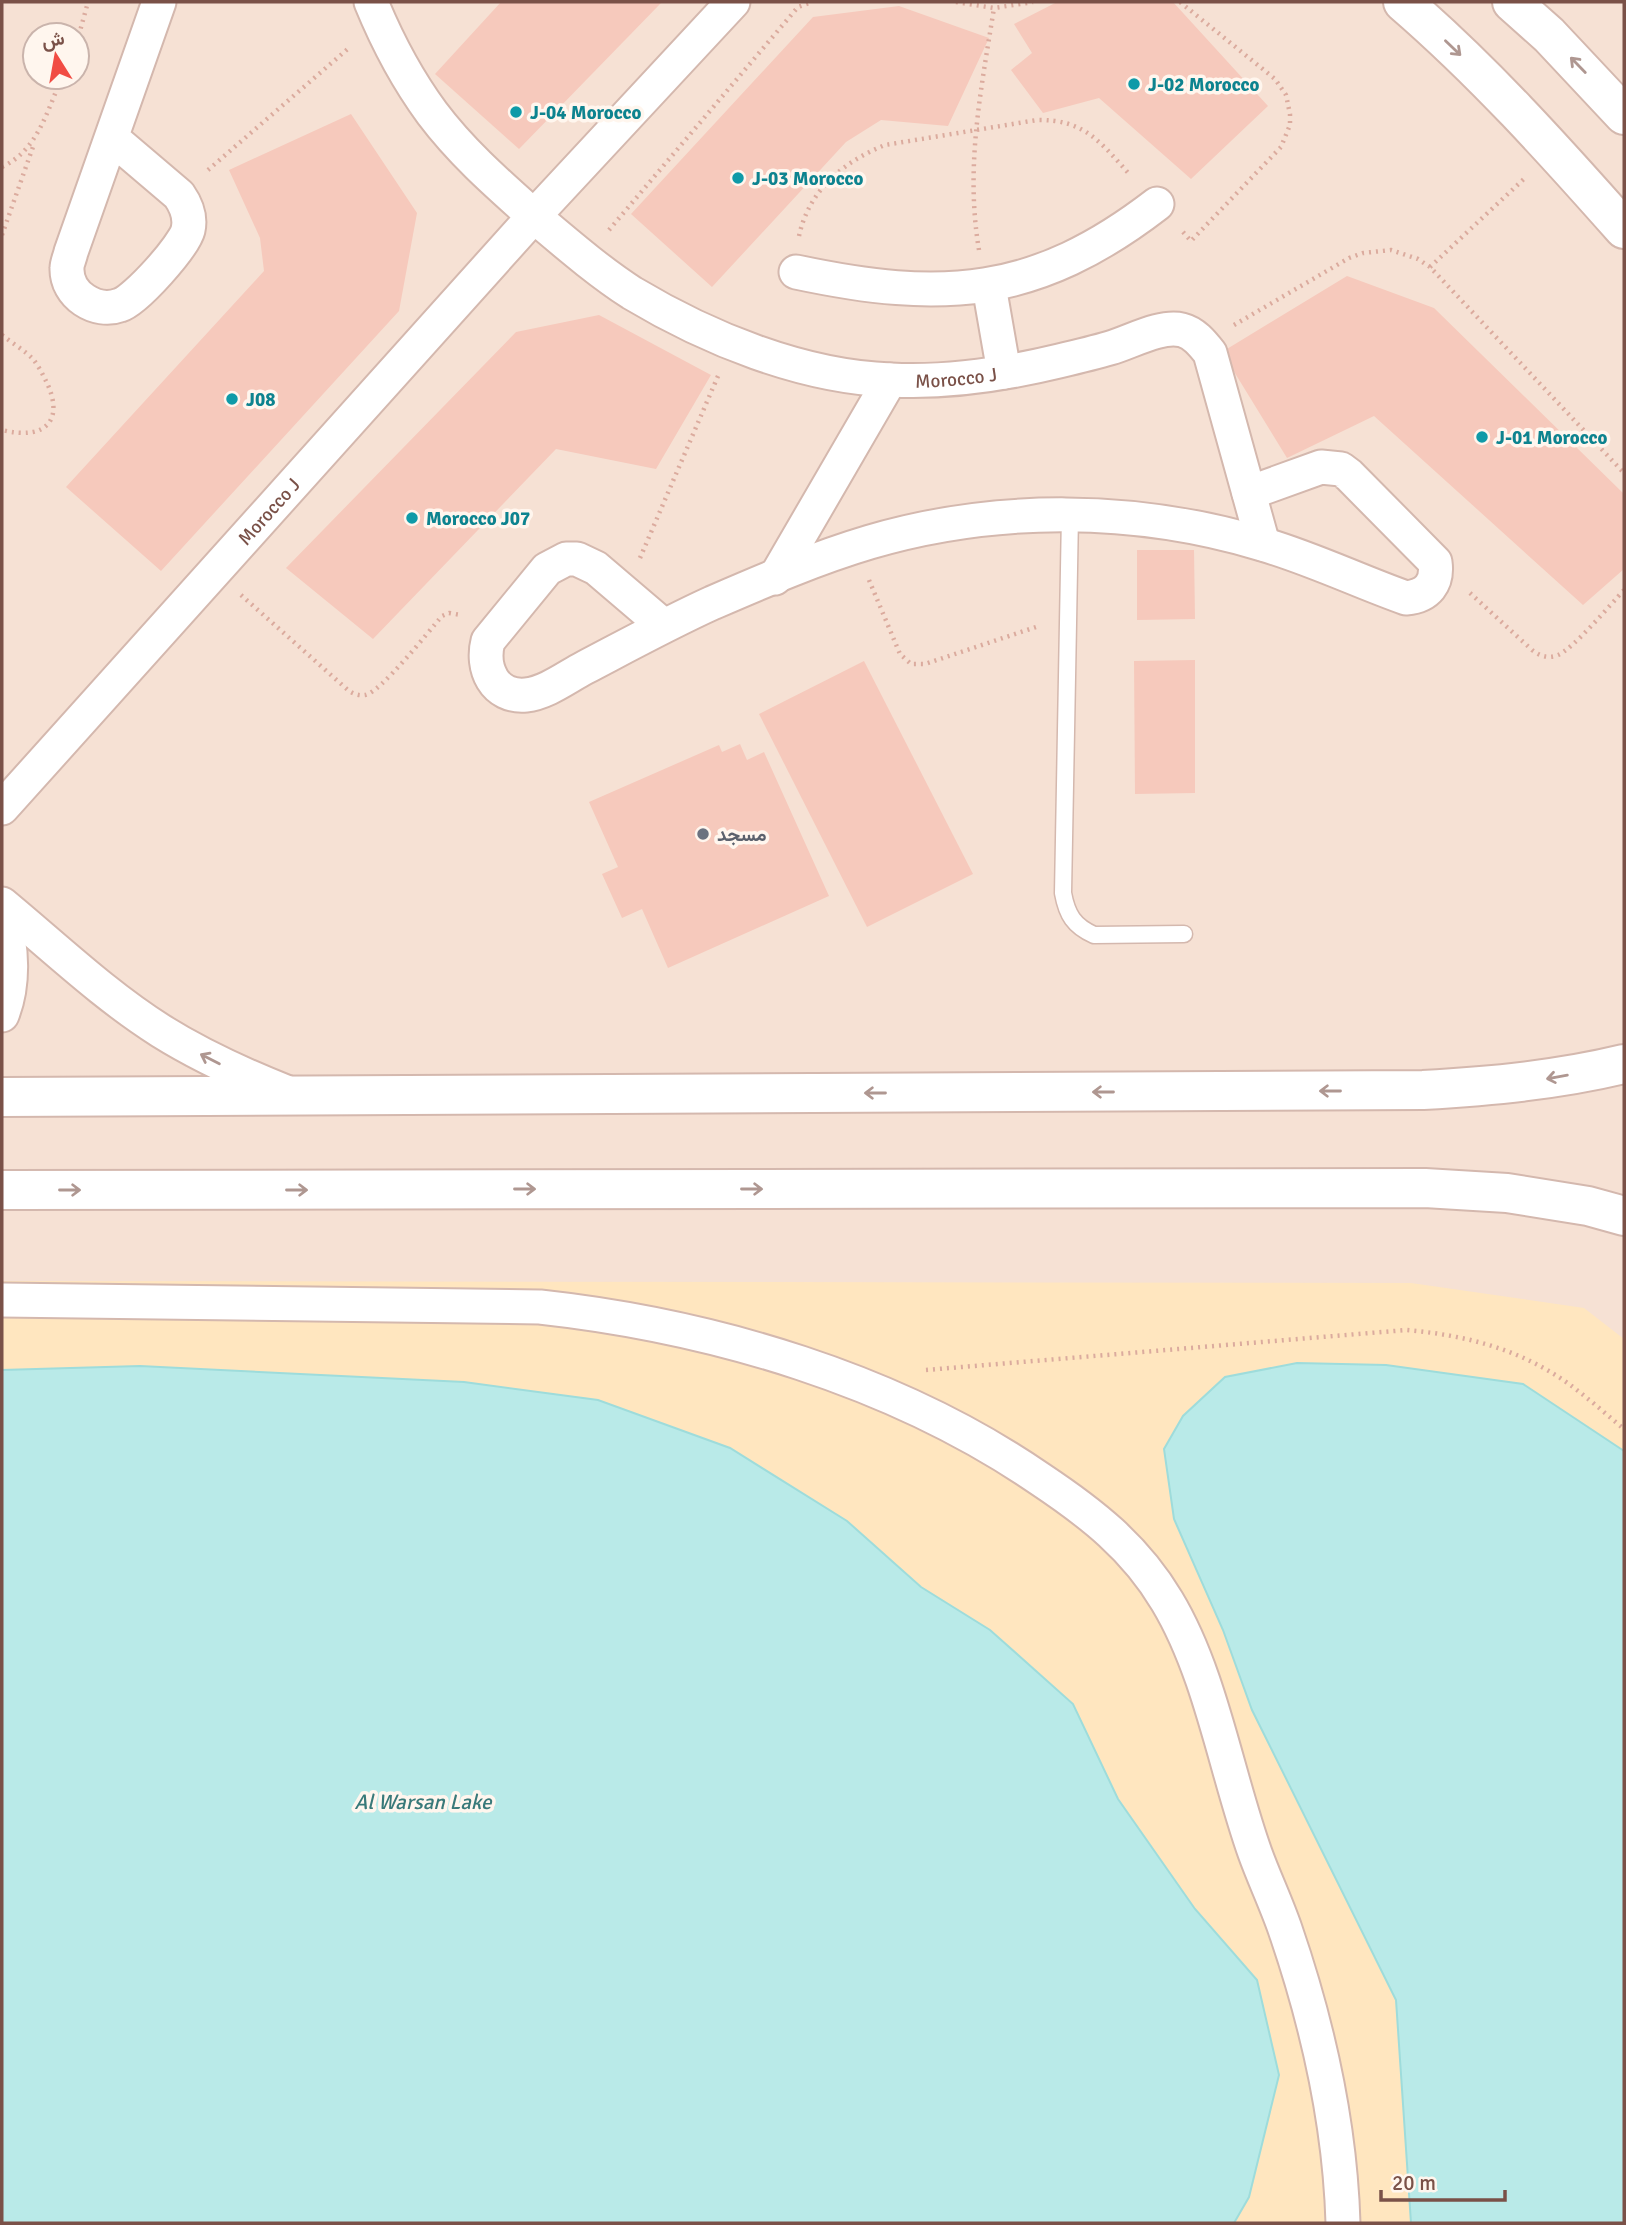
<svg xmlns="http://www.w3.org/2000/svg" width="1626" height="2225" viewBox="0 0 1626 2225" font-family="Signika,Vazirmatn,sans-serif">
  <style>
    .residential { fill: #f6e1d4; fill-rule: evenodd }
    .sand { fill: #ffe6bf }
    .water { fill: #b9eae8; stroke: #9edcdb; stroke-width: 2 }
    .building { fill: #f6c9bc }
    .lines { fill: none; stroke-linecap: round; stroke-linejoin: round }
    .service-casing { stroke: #d4b8ae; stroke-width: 19 }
    .minor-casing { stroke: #d4b8ae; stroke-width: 37 }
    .tertiary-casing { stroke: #d4b8ae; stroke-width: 42 }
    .path { stroke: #dbab9e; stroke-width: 4.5; stroke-dasharray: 2 5; stroke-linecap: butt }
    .service { stroke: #fff; stroke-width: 16 }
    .minor { stroke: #fff; stroke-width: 33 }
    .tertiary { stroke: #fff; stroke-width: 38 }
    .oneway { stroke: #af9791 }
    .culture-dot { fill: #0f9aa8; stroke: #fff6ee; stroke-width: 2.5 }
    .worship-dot { fill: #6b7280; stroke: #fff6ee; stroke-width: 2.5 }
    .labels { text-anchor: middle; stroke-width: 7; stroke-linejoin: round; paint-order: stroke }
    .culture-label { font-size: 19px; font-weight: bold; fill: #0d838f; stroke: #fff6ee; text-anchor: start }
    .street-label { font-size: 19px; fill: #7a5148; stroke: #fff6ee }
    .worship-label { font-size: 19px; font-weight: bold; fill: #5b616d; stroke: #fff6ee; text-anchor: start }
    .water-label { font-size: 21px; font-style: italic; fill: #387979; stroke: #fff6ee }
  </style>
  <rect width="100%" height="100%" fill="#fef1e6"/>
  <path class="residential" d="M2 2H1624V2223H2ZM35 35H77V77H35Z"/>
  <path class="sand" d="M2 1281 1411 1283 1584 1308 1624 1339V2223H2Z"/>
  <g class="water">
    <path d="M1297 1363 1386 1365 1523 1384 1624 1451V2223H1411L1396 2000 1252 1710 1223 1630 1174 1519 1164 1449 1183 1416 1225 1377Z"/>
    <path d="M140 1366 464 1382 598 1400 730 1448 847 1521 921 1587 990 1630 1073 1704 1118 1799 1195 1909 1257 1980 1279 2075 1249 2197 1234 2223H2V1370Z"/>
  </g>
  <g class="building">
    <path d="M501 2H662L519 149 435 74Z"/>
    <path d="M1057 2H1173L1268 106 1191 179 1099 98 1043 113 1011 70 1032 53 1014 24Z"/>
    <path d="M899 6 989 38 948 126 881 120 846 142 712 287 631 214 813 17Z"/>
    <path d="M351 114 417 213 399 311 161 571 66 487 264 271 260 238 229 170Z"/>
    <path d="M1347 276 1434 308 1624 494V569L1583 605 1374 416 1287 458 1222 352Z"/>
    <path d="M599 315 711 375 656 469 556 449 373 639 286 568 516 332Z"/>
    <path d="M1137 550H1194L1195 619 1137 620Z"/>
    <path d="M1195 660V793L1135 794 1134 661Z"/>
    <path d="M864 661 973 874 867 927 759 714Z"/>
    <path d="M740 744 747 760 764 752 829 896 668 968 642 909 622 918 602 874 618 867 589 802 719 745 722 752Z"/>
  </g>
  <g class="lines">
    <g class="service-casing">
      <path id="service" d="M1070 515 1063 893C1067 915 1074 926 1094 935L1184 934"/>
    </g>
    <g class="minor-casing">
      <g id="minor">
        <path id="s1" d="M371 2C387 41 407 79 432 113 462 153 499 185 536 218 567 244 598 271 632 293 707 338 802 377 891 380 946 383 1005 374 1059 361 1076 357 1093 353 1110 348 1131 342 1160 325 1182 330 1194 333 1202 343 1210 353L1263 544"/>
        <path d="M112 138 179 195C186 205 191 217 188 230 184 246 136 300 120 305 96 314 66 295 67 268 67 263 70 257 71 252L159 2"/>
        <path d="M796 272C942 303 1035 298 1157 204"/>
        <path d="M989 286 1004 372"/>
        <path d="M775 578 890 380"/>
        <path d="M664 626 596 568 577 559H566L547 569 488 641C481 668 494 698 526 695 546 693 567 677 584 668 626 646 668 623 712 603 763 581 816 558 870 542 996 505 1136 506 1262 544 1311 558 1358 581 1406 598 1428 596 1438 583 1435 562L1349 475 1341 469 1321 467 1249 493"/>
        <path id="s2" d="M2 808 534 216 733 2"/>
        <path d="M2 904C54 947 104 995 161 1031 201 1056 243 1075 286 1092"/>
        <path d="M2 916C13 946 14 985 2 1015"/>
        <path d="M2 1300 540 1307C713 1326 896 1380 1040 1479 1091 1513 1135 1547 1167 1601 1211 1674 1226 1772 1255 1853 1264 1878 1276 1903 1285 1929 1318 2025 1340 2122 1343 2223"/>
      </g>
    </g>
    <g class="tertiary-casing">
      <g id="tertiary">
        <path d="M1403 2C1483 71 1554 150 1624 229"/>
        <path d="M1512 2 1549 35 1624 115"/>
        <path d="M2 1097 1423 1090C1491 1086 1558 1080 1624 1064"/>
        <path d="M2 1190 1425 1188 1507 1193 1588 1206 1624 1216"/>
      </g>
    </g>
    <g class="path">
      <path d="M956 2 994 8 1033 2"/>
      <path d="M1180 2 1275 79 1286 95 1290 114V125L1281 147 1191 241 1182 231"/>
      <path d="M77 42 88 2"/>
      <path d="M2 167C38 150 47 111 62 77"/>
      <path d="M208 170 350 47"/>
      <path d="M609 230 798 7 812 2"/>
      <path d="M2 235 34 144"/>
      <path d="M799 236C809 190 843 162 885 145L1037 120C1085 119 1101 143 1131 176"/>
      <path d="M979 250C965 167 981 90 994 8"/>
      <path d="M1430 267 1526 177"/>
      <path d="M1234 325 1349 258 1363 253 1391 250 1418 259 1430 267 1624 473"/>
      <path d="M2 335C12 343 24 350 33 359 37 364 41 371 44 377 67 420 46 441 2 430"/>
      <path d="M640 558 718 376"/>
      <path d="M869 580 900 654 911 664H925L1039 626"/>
      <path d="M1470 593 1532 650C1540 656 1548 659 1558 655 1573 649 1611 604 1624 590"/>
      <path d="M241 595 349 691C354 694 359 696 365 695 380 693 429 631 442 616L449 613 461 615"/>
      <path d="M926 1370 1406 1330C1465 1335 1520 1349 1569 1384 1588 1398 1606 1414 1624 1429"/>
    </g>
    <use href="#service" class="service"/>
    <use href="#minor" class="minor"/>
    <use href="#tertiary" class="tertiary"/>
  </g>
  <defs><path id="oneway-shaft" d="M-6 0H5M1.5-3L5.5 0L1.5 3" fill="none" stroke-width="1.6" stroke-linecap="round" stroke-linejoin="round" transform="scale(1.75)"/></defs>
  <g class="oneway">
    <use href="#oneway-shaft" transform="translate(1453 48) rotate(44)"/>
    <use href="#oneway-shaft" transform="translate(1578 65) rotate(-134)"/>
    <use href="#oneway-shaft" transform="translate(210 1059) rotate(-153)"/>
    <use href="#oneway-shaft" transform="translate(1557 1077) rotate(170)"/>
    <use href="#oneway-shaft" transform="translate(1330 1091) rotate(180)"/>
    <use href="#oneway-shaft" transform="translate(1103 1092) rotate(180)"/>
    <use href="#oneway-shaft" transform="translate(875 1093) rotate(180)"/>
    <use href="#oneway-shaft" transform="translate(525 1189)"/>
    <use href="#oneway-shaft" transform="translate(752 1189)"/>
    <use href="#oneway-shaft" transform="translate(70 1190)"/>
    <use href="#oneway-shaft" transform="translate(297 1190)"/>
  </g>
  <g class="culture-dot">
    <circle cx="1134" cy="84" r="7"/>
    <circle cx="516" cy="112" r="7"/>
    <circle cx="738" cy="178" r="7"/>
    <circle cx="232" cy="399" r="7"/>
    <circle cx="1482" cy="437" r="7"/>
    <circle cx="412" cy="518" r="7"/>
  </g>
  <circle class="worship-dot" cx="703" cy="834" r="7"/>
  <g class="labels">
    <g class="culture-label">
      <text x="1148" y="91">J-02 Morocco</text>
      <text x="530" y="119">J-04 Morocco</text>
      <text x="752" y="185">J-03 Morocco</text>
      <text x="246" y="406">J08</text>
      <text x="1496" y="444">J-01 Morocco</text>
      <text x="426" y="525">Morocco J07</text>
    </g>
    <g class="street-label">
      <text dy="7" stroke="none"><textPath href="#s1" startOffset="738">Morocco J</textPath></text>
      <text dy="7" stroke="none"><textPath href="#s2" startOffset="399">Morocco J</textPath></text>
    </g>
    <g class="worship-label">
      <text x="717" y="841">مسجد</text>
    </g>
    <g class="water-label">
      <text x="423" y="1809">Al Warsan Lake</text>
    </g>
  </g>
  <rect width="1626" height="2225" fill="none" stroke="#7a5148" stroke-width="7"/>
  <g transform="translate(56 56) rotate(349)"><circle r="33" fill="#fff6ee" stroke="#cab4ac" stroke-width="2"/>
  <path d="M0-5L12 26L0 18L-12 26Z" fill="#f14c43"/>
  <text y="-10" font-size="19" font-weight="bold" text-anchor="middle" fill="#7a5148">ش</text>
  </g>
  <path d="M1381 2190v10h124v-10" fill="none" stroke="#7a5148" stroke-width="3.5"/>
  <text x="1392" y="2190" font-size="21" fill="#7a5148" stroke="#fff6ee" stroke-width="5" paint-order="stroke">20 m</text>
</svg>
